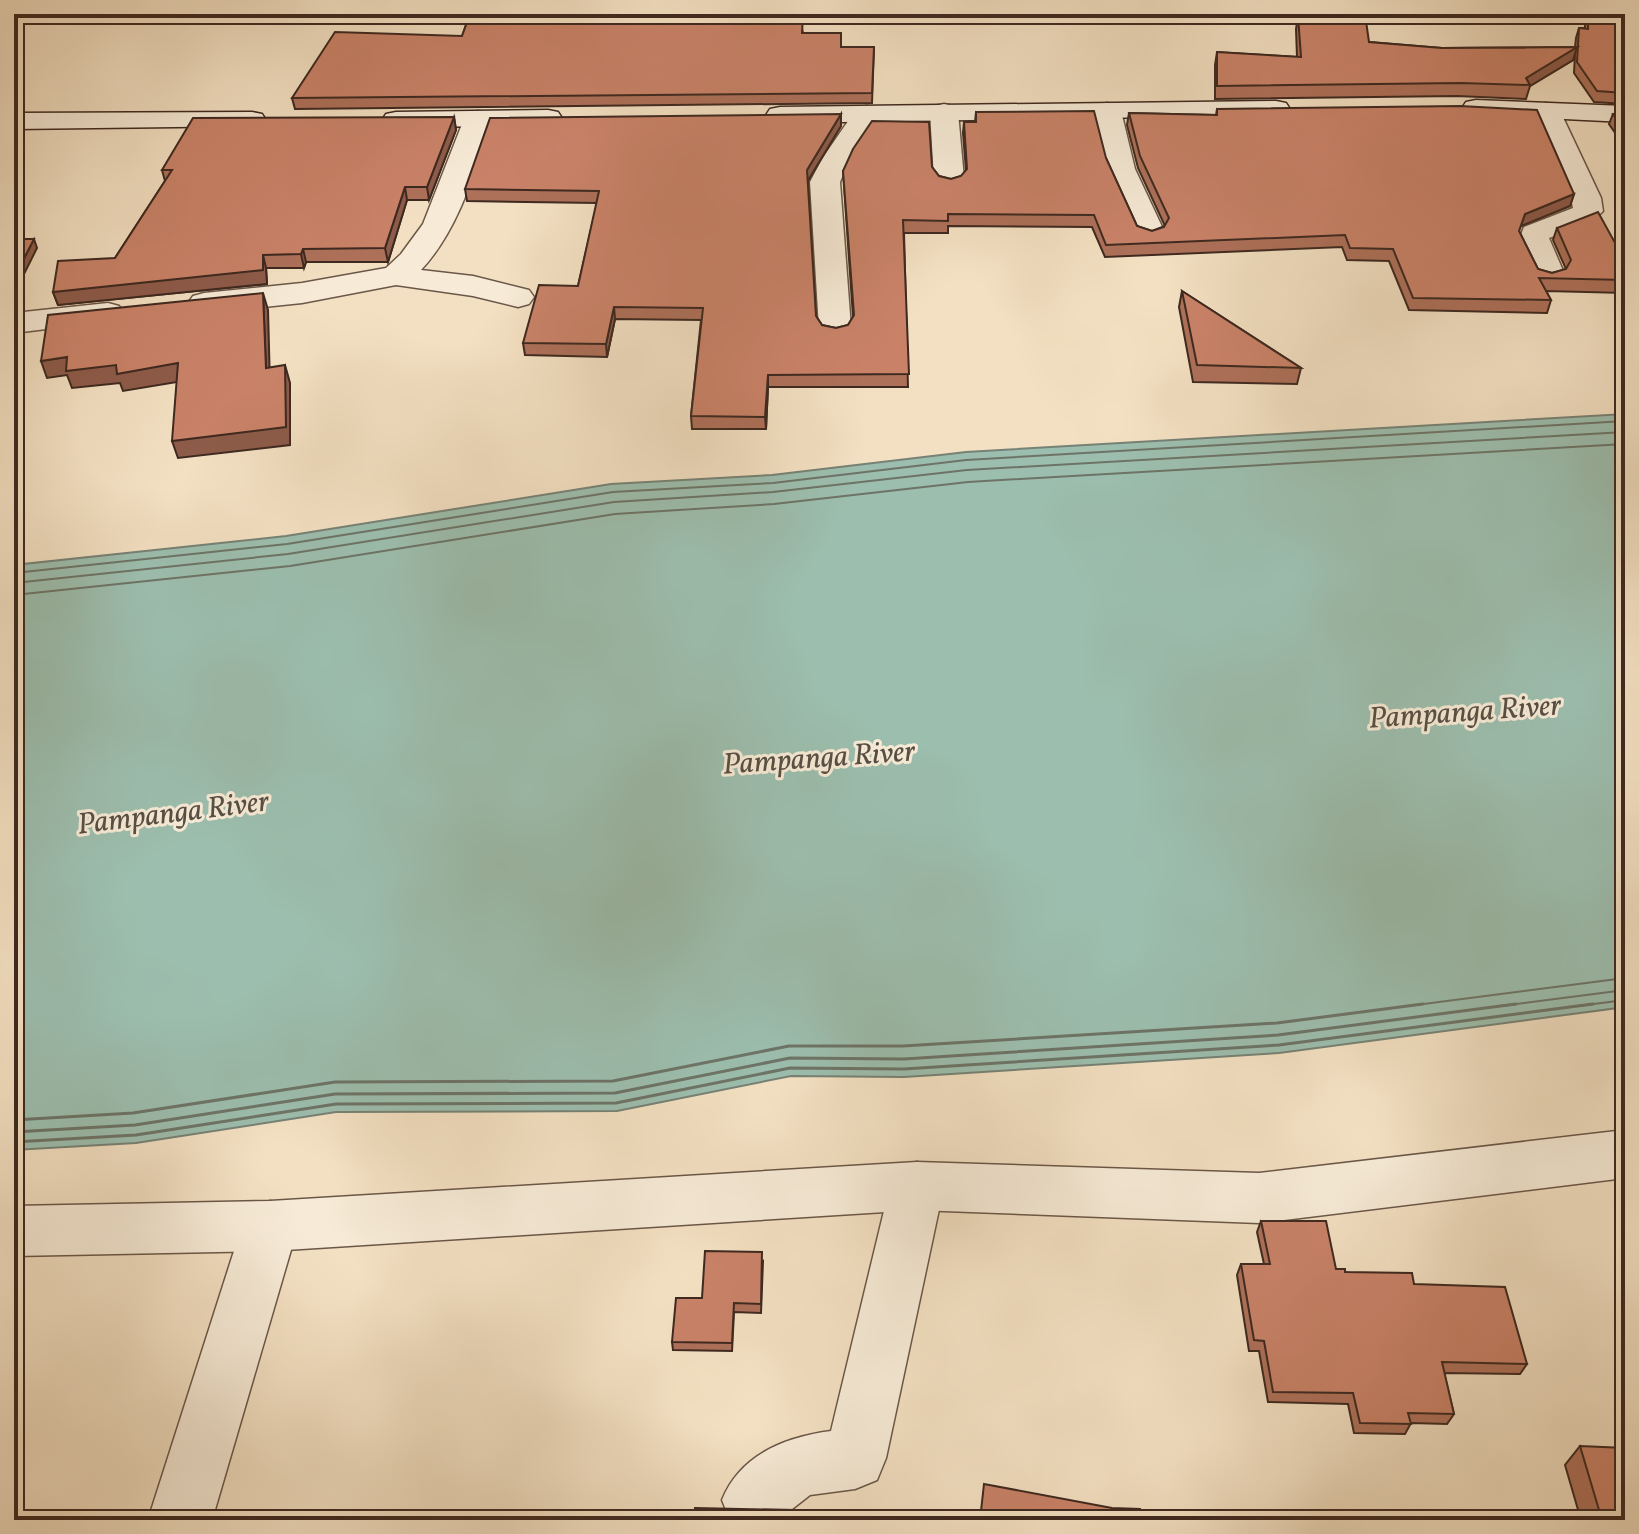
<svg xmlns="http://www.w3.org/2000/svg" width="1639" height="1534" viewBox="0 0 1639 1534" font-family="Vollkorn,serif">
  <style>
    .water { fill: #9cbeae; stroke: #768275; stroke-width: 2 }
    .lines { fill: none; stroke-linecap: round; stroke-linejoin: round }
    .shore-far1 { stroke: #6d7467; stroke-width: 2 }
    .shore { stroke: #6d7467; stroke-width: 3 }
    .minor-casing { stroke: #6b5748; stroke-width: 3 }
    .tertiary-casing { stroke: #6b5748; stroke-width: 3 }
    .secondary-casing { stroke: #3e2920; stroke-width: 3 }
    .minor { fill: #f7ebd7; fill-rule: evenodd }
    .tertiary { fill: #f7ebd7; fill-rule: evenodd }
    .secondary { fill: #f7ebd7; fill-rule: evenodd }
    .wall { fill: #ad7059; stroke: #3e2920; stroke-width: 2 }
    .shaded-wall { fill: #8d5b49; stroke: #3e2920; stroke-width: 2 }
    .building { fill: #c98268; stroke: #3e2920; stroke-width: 2 }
    .labels { text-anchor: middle; stroke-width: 6; stroke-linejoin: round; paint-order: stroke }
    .water-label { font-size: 30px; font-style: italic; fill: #564e44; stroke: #f7ebd7 }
  </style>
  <rect width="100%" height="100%" fill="#f3e0c2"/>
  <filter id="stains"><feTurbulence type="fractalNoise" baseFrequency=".0025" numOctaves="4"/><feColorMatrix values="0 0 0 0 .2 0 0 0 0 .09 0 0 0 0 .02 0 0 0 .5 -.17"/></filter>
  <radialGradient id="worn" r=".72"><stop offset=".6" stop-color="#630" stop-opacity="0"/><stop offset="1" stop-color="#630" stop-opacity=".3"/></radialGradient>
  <path class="water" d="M1625 414V1007L1279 1053 904 1077 791 1076 617 1111 336 1112 136 1143 14 1150V565L286 536 611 484 772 475 966 452Z"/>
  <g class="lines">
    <g class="shore-far1">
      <path d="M14 573 287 544 613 492 773 483 966 460 1625 421"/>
      <path d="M14 583 288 554 614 502 773 492 967 470 1625 432"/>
      <path d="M14 595 290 566 615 514 774 504 968 482 1625 444"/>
      <path d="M1408 1006 1625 978"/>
      <path d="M1501 1006 1625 990"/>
      <path d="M1578 1006 1625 1000"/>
    </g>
    <g class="shore">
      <path d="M14 1120 133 1113 335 1082 613 1081 789 1046H903L1277 1023 1423 1004"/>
      <path d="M14 1132 135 1125 335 1094 615 1093 790 1058 904 1059 1278 1035 1516 1004"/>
      <path d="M14 1142 136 1135 336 1104 616 1103 790 1068 904 1069 1279 1045 1593 1004"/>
    </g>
    <g class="minor-casing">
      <g id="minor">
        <path d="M1107 103 1117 105 1121 111 1135 169 1164 231 1160 237 1149 240 1138 237 1107 169 1093 111 1097 105Z"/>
        <path d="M1546 103 1556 105 1560 111 1601 198 1603 211 1590 224 1549 238 1564 273 1559 280 1548 282 1537 280 1518 242 1524 227 1573 208 1571 198 1532 111 1536 105Z"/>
        <path d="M944 104 954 106 958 112 964 179 959 185 949 188 939 185 934 179 930 112 934 106Z"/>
        <path d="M867 106 877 108 881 114 850 159 840 182 851 328 847 335 835 338 823 335 819 328 810 182 822 159 857 108Z"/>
        <path d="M478 111 488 113 492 119C474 172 460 228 421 270L473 276 529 290 534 297 529 304 518 307 473 296 396 285 302 303 204 313 193 310 188 303 193 296 204 293 302 283 386 268 401 254 423 224 464 119 468 113Z"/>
        <path d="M108 303 119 306 124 313 119 320 14 333V313Z"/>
        <path d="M917 1162 936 1169 944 1186 886 1458 877 1480 855 1489 810 1495 778 1520H730L722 1500C740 1455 785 1437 831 1431L890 1186 898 1169Z"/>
        <path d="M270 1201 290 1208 298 1226 212 1520H148L242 1226 250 1208Z"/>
      </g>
    </g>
    <g class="tertiary-casing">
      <path id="tertiary" d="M1625 1130V1178L1259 1223 917 1210 270 1251 14 1256V1206L270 1201 917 1162 1259 1173Z"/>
    </g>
    <g class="secondary-casing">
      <g id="secondary">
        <path d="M1476 100 1625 106V122L1466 114 1462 108 1466 102Z"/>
        <path d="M1276 101 1286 103 1290 109 1286 115 780 123 770 121 766 115 770 109 780 107Z"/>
        <path d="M548 110 558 112 562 118 558 124 396 128 386 126 382 120 386 114 396 112Z"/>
        <path d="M252 112 262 114 266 120 262 126 14 129V113Z"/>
      </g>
    </g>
    <use href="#minor" class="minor"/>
    <use href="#tertiary" class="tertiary"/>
    <use href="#secondary" class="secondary"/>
  </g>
  <g class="wall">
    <path d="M470 14H556L557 17 668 18 799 16 803 33 841 47H874L872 103 295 109 292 98 462 36Z"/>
    <path d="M1585 14H1625V104L1594 102 1574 73 1575 54 1573 60 1530 86 1526 99 1457 96 1215 99V65L1217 52 1297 57 1296 29 1298 16 1369 42 1442 48 1575 47 1576 38 1579 28H1585Z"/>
    <path d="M1217 109 1574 194 1570 206 1521 226 1519 231 1538 269 1552 273 1566 269 1553 240 1557 228 1625 261V293L1546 291 1551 300 1547 313 1409 310 1389 261 1347 260 1342 247 1105 257 1092 227 948 226V233H904L908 387H768L766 429H692L691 416 701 320 615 319 607 357 525 355 523 343 578 286 597 203 467 201 465 189 841 114V126L808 181 816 316 822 325 836 328 848 325 853 317 843 171 932 167 939 176 951 179 961 176 966 171 963 133 964 122H975L976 112 1106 158 1137 226 1152 231 1165 226 1138 168 1127 125 1129 113 1216 115Z"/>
    <path d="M1625 113V147L1609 124 1613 114Z"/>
    <path d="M454 117 456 130 429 200H407L388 262H306L304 268H266L267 284 58 305 53 292 115 258 165 181 162 170Z"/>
    <path d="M1182 291 1301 368 1297 384 1193 382 1179 307Z"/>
    <path d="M1261 1221 1336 1269 1345 1272 1414 1284 1527 1364 1520 1374 1444 1373 1454 1414 1447 1424 1411 1423 1405 1434 1354 1433 1348 1404 1268 1402 1259 1351H1249L1237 1275 1241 1264H1264L1257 1232Z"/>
    <path d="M763 1261 761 1313 734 1312 732 1351 673 1350 672 1342 702 1298Z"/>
    <path d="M1580 1446 1625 1520H1581L1565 1465Z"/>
  </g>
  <g class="shaded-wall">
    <path d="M1577 47 1573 60 1530 86 1526 78Z"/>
    <path d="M841 114V126L807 182V170Z"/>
    <path d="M454 117 456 130 429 200 427 187Z"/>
    <path d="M405 187 407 200 388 262 385 248Z"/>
    <path d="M1574 194 1570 206 1521 226 1525 214Z"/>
    <path d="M34 239 37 248 14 294V278Z"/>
    <path d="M303 249 306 262 304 268 301 254Z"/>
    <path d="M263 255 266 268 267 284 58 305 53 292Z"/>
    <path d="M263 293 268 310 270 385 266 368Z"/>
    <path d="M614 307 615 319 607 357 606 344Z"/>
    <path d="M67 357 116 365 178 363 183 381 123 391 120 383 72 388 67 375 47 378 41 361Z"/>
    <path d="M285 365 290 383V445L178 458 172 441Z"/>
    <path d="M768 375V387L766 429 765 417Z"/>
  </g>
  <g class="building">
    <path d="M470 14H554L553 17 668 18 669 14H799V16H803L802 33H841V47H874L872 93 292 98 335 32 462 36Z"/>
    <path d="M1588 14H1625V93L1597 91 1577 62 1579 28 1588 29Z"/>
    <path d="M1298 16 1366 21 1369 42 1442 48 1577 47 1526 78 1530 85 1461 83 1217 86V52L1301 57Z"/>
    <path d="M1460 106 1537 110 1574 194 1525 214 1519 231 1538 269 1552 273 1566 269 1571 260 1557 228 1598 212 1625 261V280L1539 278 1551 300 1413 298 1393 249 1350 248 1345 235 1106 245 1094 215 948 214V221L903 220 909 374 768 375 765 417 691 416 703 308 614 307 606 344 523 343 539 285 578 286 599 191 465 189 490 118 841 114 807 170 816 316 822 325 836 328 848 325 854 315 843 171 853 149 872 121 929 122 932 167 939 176 951 179 961 176 967 169 964 122H976V112L1094 111 1106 158 1137 226 1152 231 1164 227 1169 218 1140 156 1129 113 1217 115V109Z"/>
    <path d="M1625 113V131L1613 114Z"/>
    <path d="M454 117 427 187H405L385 248 303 249 301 254 263 255V270L53 292 58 261 115 258 172 170H162L193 118Z"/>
    <path d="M14 239H34L14 278Z"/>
    <path d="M1182 291 1301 368 1197 365Z"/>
    <path d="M263 293 266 368 285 365 286 427 172 441 178 363 117 374 116 365 66 371 67 357 41 361 48 315Z"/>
    <path d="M1261 1221H1326L1336 1269H1345V1272L1412 1273 1414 1284 1505 1287 1527 1364 1442 1362 1454 1414 1408 1413 1411 1424 1360 1423 1353 1393 1273 1392 1264 1341 1254 1340 1241 1264H1270Z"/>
    <path d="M705 1251 762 1252 761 1304 734 1303 732 1343 672 1342 676 1298H702Z"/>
    <path d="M1580 1446 1625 1448V1520H1602Z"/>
    <path d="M984 1484 1112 1508 1140 1509 1141 1518 1149 1520H980Z"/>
    <path d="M695 1508 795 1510 794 1520H694Z"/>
  </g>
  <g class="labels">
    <g class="water-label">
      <text transform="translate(1465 711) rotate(-4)" y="10">Pampanga River</text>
      <text transform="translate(819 757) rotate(-4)" y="10">Pampanga River</text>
      <text transform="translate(173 812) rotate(-7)" y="10">Pampanga River</text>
    </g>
  </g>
  <rect width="1639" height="1534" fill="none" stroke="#f3e0c2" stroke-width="48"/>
  <rect x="16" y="16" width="1607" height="1502" fill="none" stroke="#3e2920" stroke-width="4"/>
  <rect x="24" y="24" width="1591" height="1486" fill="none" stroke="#3e2920" stroke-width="2"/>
  <rect width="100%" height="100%" filter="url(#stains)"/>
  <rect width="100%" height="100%" fill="url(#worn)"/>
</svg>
